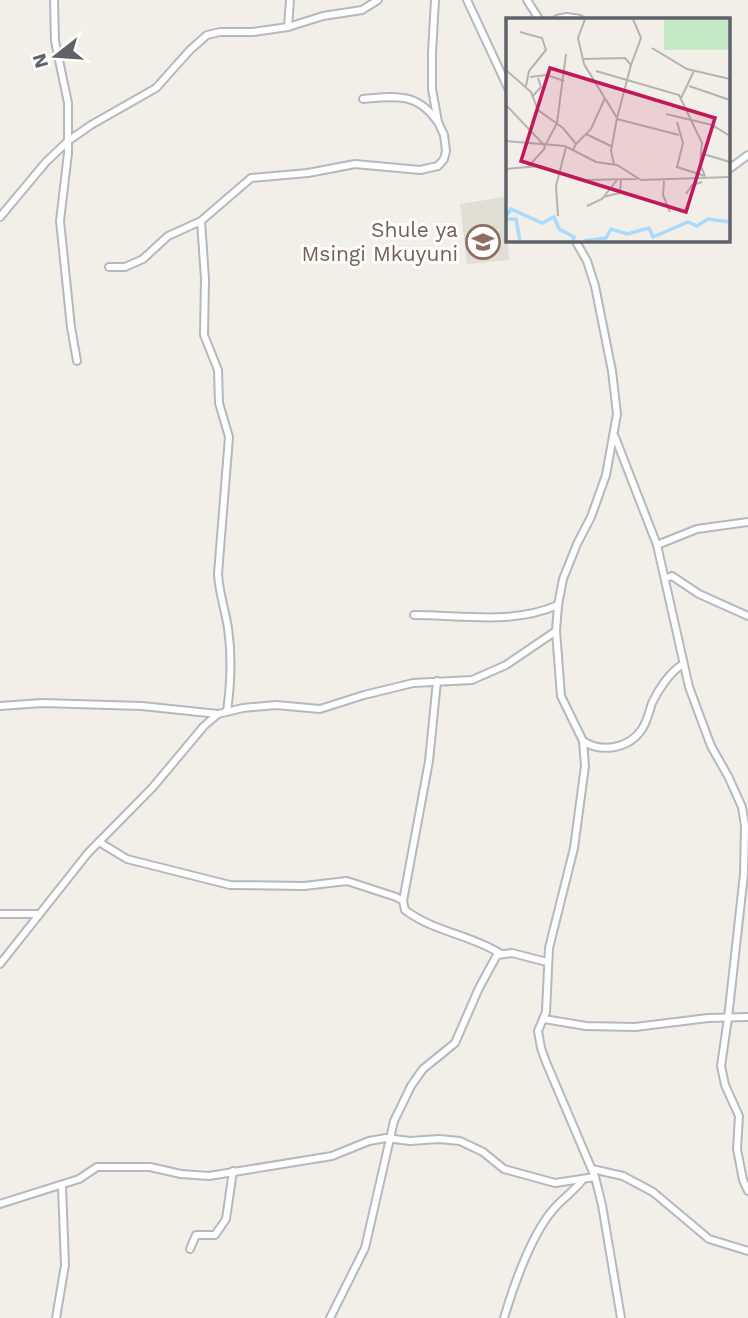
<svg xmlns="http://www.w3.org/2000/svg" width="748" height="1318" viewBox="0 0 748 1318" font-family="'Work Sans',sans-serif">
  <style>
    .education { fill: #e1ded6 }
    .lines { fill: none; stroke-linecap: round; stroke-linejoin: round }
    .street-casing { stroke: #b5b8bc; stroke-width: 10 }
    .street { stroke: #fff; stroke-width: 6 }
    .labels { text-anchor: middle; stroke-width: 6; stroke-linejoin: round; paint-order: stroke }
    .education-label { font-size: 21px; fill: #785e54; stroke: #fff; text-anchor: end }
    .inset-river { fill: none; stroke: #aadaff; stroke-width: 3.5 }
    .inset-road { fill: none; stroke: #b3b3b1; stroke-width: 2 }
    .view { fill: #c2185b; fill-opacity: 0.15; stroke: #c2185b; stroke-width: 3.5 }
    .inset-edge { fill: none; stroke: #5f6368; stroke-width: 3.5 }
  </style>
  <rect width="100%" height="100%" fill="#f1efe8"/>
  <path class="education" d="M504 197 509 260 467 264 460 204Z"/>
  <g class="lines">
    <g class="street-casing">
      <g id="street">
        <path d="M54 0 55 41 68 103V153L60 221 71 327 77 361"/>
        <path d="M467 0 508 88"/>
        <path d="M527 0 539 19"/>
        <path d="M557 19 567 17 580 19"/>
        <path d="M288 27 290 0"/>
        <path d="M363 99C394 96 417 92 437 121"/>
        <path d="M729 169 748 155"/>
        <path d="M0 217 46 162 68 141 91 125 156 88 190 50 207 35 220 32H253L288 27 323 16 362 10 378 0"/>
        <path d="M201 221 205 279 204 335 218 370 219 403 229 437 218 574C219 593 225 609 228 628 232 656 231 683 227 711"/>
        <path d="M575 240 587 261 595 286 612 371 617 414 606 475 591 517 577 544 563 579 558 605 556 631 561 696 583 741 585 766 574 848 549 948 546 1012 538 1031 541 1048 546 1062 595 1177 602 1205 621 1318"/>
        <path d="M109 267H125L143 259 168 236 201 221 251 178 308 173 355 164 420 170 438 166 444 159 446 151 444 135 438 122 432 89V53L435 0"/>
        <path d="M615 437 657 545 689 687 711 746 728 776 742 807 745 826 744 874 728 1018 721 1066 725 1085 739 1116 737 1149 743 1180 748 1191"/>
        <path d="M657 545 697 529 748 522"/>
        <path d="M666 578 672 576 699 594 748 616"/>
        <path d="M414 615C463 615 512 625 558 605"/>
        <path d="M0 706 42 703 142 706 218 714"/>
        <path d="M583 741C601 753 629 749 642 729 647 722 649 712 652 703 658 690 670 672 683 664"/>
        <path d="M99 842 127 859 230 885 304 886 347 881 396 897 403 901 405 910C436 933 470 934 501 954"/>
        <path d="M403 901 429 761 437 681"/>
        <path d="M0 914H39"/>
        <path d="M0 964 88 853 153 787 204 726 218 714 243 708 276 705 320 709 364 695 413 683 472 680 506 665 556 631"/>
        <path d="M544 1019 586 1026 635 1027 708 1018 748 1017"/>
        <path d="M592 1169 623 1176 653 1192 709 1239 748 1251"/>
        <path d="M0 1204 79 1179 97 1167H150L181 1174 209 1176 332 1156 369 1141 386 1138 410 1141 439 1139 460 1141 483 1152 504 1169 555 1183 595 1177"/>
        <path d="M190 1249 196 1235H215L226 1219 233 1171"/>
        <path d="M56 1318 65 1265 62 1186"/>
        <path d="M330 1318 365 1248 394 1121 411 1086 423 1069 455 1043 479 988 497 955 512 953 547 962"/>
        <path d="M504 1318C513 1287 531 1236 552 1211 561 1199 574 1192 583 1179"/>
      </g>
    </g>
    <use href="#street" class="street"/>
  </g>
  <defs>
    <g id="school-ring" transform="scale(1.75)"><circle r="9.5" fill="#fff" stroke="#8d6e63" stroke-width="1.5"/><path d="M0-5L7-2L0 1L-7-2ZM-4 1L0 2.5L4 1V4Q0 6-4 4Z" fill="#8d6e63"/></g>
  </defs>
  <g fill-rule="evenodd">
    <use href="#school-ring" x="483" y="242"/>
  </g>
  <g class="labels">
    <g class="education-label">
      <text x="458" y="237">Shule ya<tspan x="458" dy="24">Msingi Mkuyuni</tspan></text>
    </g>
  </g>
  <g transform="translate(506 18)">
    <rect width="224" height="224" fill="#f1efe8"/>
    <path d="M158 1H224V32H158Z" fill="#c5e8c5"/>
    <path class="inset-river" d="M0 198 5 191 36 205 48 199 53 211 68 219 67 223M0 201H10L14 223M78 223 100 220 105 211 121 216 143 210 147 219 182 204 191 208 202 201 224 204"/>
    <path class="inset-road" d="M79 1 72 20 78 46 111 100 105 133 108 146M14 14 36 20 40 32 23 53 20 68M146 30 181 51 224 61M77 41 119 40 125 47 111 100M125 47 135 20 127 1M0 52 25 74 32 92 57 110 70 126 67 132M90 53 173 77 196 125 194 146 199 158M24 59 41 57 58 63M183 68 224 82M26 79 35 69 32 60M175 80 188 53M0 87 39 128M160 96 206 107 224 118M111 101 173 117M171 104 177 125 171 149 199 158M80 116 107 129M0 123 59 128 90 144 111 147 135 162 224 159M70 126 85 111 99 80M38 130 51 105 60 36M194 135 224 144M22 149 39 130M0 151 34 148 79 162 131 161M158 163 157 177 164 194M180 176 186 167 196 164M97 179 114 175 115 162M81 188 96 181 111 162M52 198 50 168 60 129"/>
    <path class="view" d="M44 50 209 100 180 194 15 143Z"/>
    <rect width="224" height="224" class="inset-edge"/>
  </g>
  <g transform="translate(56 56) rotate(253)" stroke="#ffffff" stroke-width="5" paint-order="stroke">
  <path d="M0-5L12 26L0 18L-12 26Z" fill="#5f6368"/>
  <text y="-10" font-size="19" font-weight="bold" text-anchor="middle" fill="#5f6368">N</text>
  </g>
</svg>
